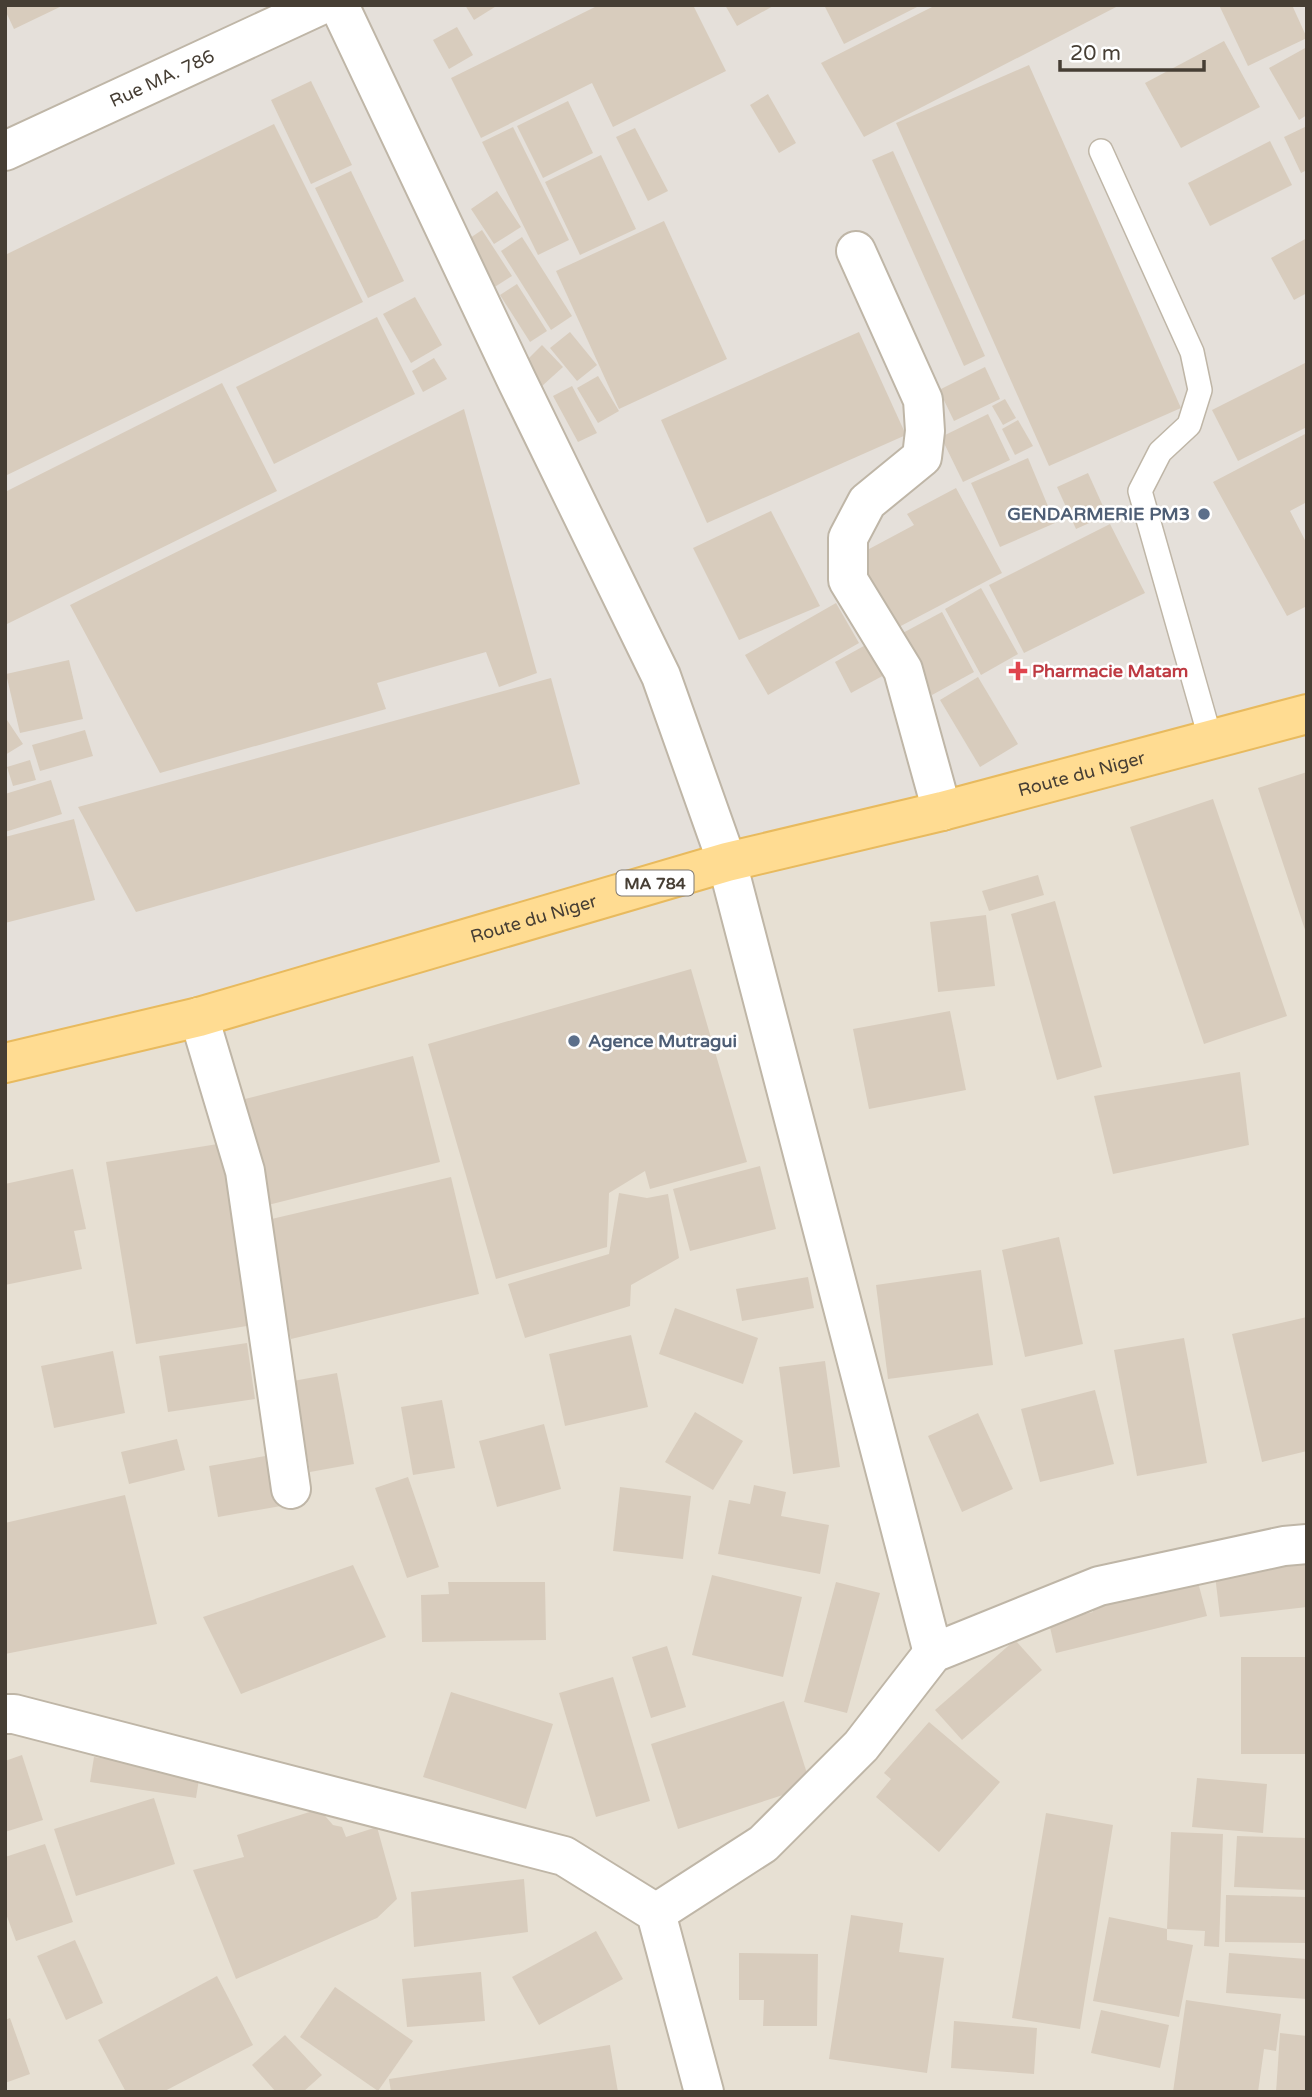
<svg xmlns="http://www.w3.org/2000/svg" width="1312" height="2097" viewBox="0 0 1312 2097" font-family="'Varela Round',sans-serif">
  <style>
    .residential { fill: #e7e0d3 }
    .industrial { fill: #e5e0da }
    .building { fill: #d8ccbd }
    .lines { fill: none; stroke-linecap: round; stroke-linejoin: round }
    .lane-casing { stroke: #bfb6a7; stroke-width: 26 }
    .street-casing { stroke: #bfb6a7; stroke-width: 42 }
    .primary-casing { stroke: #e8ba5e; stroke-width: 42 }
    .lane { stroke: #fff; stroke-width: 23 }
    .street { stroke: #fff; stroke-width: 38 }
    .primary { stroke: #ffdc92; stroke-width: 38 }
    .service-dot { fill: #5c6f8a; stroke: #fff; stroke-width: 2.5 }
    .health-dot { fill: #e0444e; stroke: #fff; stroke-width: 2.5 }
    .labels { text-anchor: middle; stroke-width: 5; stroke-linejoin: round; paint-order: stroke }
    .shield { fill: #fff; stroke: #7e7871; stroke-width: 2 }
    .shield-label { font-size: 16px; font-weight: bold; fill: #463e34 }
    .street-label { font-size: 18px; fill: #463e34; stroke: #fff }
    .service-label { font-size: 18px; font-weight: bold; fill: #4e5e75; stroke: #fff; text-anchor: end }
    .health-label { font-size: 18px; font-weight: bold; fill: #be3a42; stroke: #fff; text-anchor: start }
  </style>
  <rect width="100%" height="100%" fill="#f3eee5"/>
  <path class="residential" d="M1307 705V2092H5V1053Z"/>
  <path class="industrial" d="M5 5H1307V714L5 1063Z"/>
  <g class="building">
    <path d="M5 5H64L14 29 5 10Z"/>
    <path d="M465 5H498L474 20Z"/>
    <path d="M599 5H693L726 71 613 127 592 83 481 138 451 78Z"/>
    <path d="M725 5H775L737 26Z"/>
    <path d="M824 5H921L844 44Z"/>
    <path d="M936 5H1120L864 137 821 63Z"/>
    <path d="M1219 5H1292L1307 38 1248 66Z"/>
    <path d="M457 27 473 55 449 69 433 40Z"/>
    <path d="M1224 41 1260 107 1181 148 1145 83Z"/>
    <path d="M1307 47V115L1299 120 1269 68Z"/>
    <path d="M1029 65 1181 408 1049 466 896 123Z"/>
    <path d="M311 81 352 165 311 184 271 100Z"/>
    <path d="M768 94 796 143 779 153 750 105Z"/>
    <path d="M568 101 593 153 543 178 517 126Z"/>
    <path d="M274 124 363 302 5 476V255Z"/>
    <path d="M1307 126V170L1301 173 1284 137Z"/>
    <path d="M513 127 569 240 538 255 482 142Z"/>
    <path d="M635 128 668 191 648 201 616 137Z"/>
    <path d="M1270 141 1292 185 1210 226 1188 183Z"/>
    <path d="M893 151 985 356 964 366 872 160Z"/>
    <path d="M601 155 636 229 580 255 545 182Z"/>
    <path d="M351 171 404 281 368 298 315 188Z"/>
    <path d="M497 191 521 227 494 244 471 209Z"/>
    <path d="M664 221 727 359 619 409 556 271Z"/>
    <path d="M482 230 512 276 493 288 464 242Z"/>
    <path d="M522 237 572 316 551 330 501 251Z"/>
    <path d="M1307 238V293L1294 300 1271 258Z"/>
    <path d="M517 284 547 331 530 342 500 295Z"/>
    <path d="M415 297 442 345 411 363 383 314Z"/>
    <path d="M377 317 415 394 274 464 236 387Z"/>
    <path d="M570 332 597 365 577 381 550 348Z"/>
    <path d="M859 332 906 435 707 523 661 420Z"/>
    <path d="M542 345 563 367 542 386 522 365Z"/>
    <path d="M434 358 447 379 423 392 412 371Z"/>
    <path d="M1307 362V427L1238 461 1212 410Z"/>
    <path d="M985 367 1000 399 954 421 939 390Z"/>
    <path d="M598 376 619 411 598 423 577 388Z"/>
    <path d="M222 383 277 491 5 625V492Z"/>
    <path d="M572 386 597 433 578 442 553 396Z"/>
    <path d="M1005 399 1016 418 1003 425 992 406Z"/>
    <path d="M464 409 537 673 499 687 486 652 377 683 386 709 160 773 70 605Z"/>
    <path d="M988 414 1010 460 963 482 941 437Z"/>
    <path d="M1018 420 1033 446 1015 455 1002 429Z"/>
    <path d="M1307 433V502L1290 511 1307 544V606L1287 616 1213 482Z"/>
    <path d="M1028 458 1055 523 1000 547 971 483Z"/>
    <path d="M1088 473 1107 515 1076 529 1057 487Z"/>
    <path d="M956 488 1002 573 895 629 856 556 914 525 907 514Z"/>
    <path d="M771 511 820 606 739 640 693 548Z"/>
    <path d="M1110 524 1145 593 1024 653 989 585Z"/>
    <path d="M981 588 1018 654 981 675 945 609Z"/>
    <path d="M836 603 859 643 768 695 745 655Z"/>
    <path d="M942 612 974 672 932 695 899 635Z"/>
    <path d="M871 642 888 673 851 693 835 662Z"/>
    <path d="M69 660 83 719 20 733 6 674Z"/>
    <path d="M978 677 1018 744 980 767 940 700Z"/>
    <path d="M551 678 580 784 136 912 78 807Z"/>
    <path d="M5 717 23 744 5 755Z"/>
    <path d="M85 730 93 756 40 771 32 745Z"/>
    <path d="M30 760 36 780 13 786 7 767Z"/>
    <path d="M1307 772V933H1306L1258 788Z"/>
    <path d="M51 780 62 814 5 832V794Z"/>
    <path d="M1213 799 1287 1016 1204 1044 1130 827Z"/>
    <path d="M74 819 95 900 5 923V837Z"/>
    <path d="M1038 875 1044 895 989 911 982 891Z"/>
    <path d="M1055 901 1102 1067 1057 1080 1011 914Z"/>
    <path d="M986 915 995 986 938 992 930 922Z"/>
    <path d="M691 969 747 1162 650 1189 645 1171 609 1193 607 1247 496 1279 428 1044Z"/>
    <path d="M950 1011 966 1090 869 1109 853 1029Z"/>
    <path d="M413 1056 440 1162 268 1205 241 1100Z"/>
    <path d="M1240 1072 1249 1145 1113 1174 1094 1096Z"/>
    <path d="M224 1143 253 1325 136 1344 106 1162Z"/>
    <path d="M760 1166 776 1229 690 1251 673 1189Z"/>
    <path d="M73 1169 86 1229 74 1231 82 1269 5 1285V1184Z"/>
    <path d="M451 1177 479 1294 291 1339 263 1221Z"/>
    <path d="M619 1193 647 1198 668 1194 679 1258 631 1285 630 1306 525 1338 508 1284 609 1254Z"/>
    <path d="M1059 1237 1083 1344 1025 1357 1002 1250Z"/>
    <path d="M981 1270 993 1365 888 1379 876 1285Z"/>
    <path d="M808 1277 814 1308 742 1321 736 1289Z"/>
    <path d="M675 1308 758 1338 743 1384 659 1354Z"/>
    <path d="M1307 1317V1451L1262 1462 1232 1334Z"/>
    <path d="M631 1335 648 1407 565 1426 549 1354Z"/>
    <path d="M1184 1338 1207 1463 1137 1476 1114 1350Z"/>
    <path d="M247 1343 255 1399 168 1412 159 1356Z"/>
    <path d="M113 1351 125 1413 54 1428 41 1366Z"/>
    <path d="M825 1361 840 1467 793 1474 779 1367Z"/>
    <path d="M337 1373 354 1464 310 1472 293 1381Z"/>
    <path d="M1095 1390 1114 1464 1040 1482 1021 1409Z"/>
    <path d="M442 1400 455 1468 413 1475 401 1407Z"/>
    <path d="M695 1412 743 1441 713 1490 665 1462Z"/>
    <path d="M978 1413 1013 1489 962 1512 928 1436Z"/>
    <path d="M544 1424 561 1489 497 1507 479 1441Z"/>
    <path d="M177 1439 185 1470 129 1484 121 1452Z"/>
    <path d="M271 1455 281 1506 218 1517 209 1466Z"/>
    <path d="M408 1477 439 1567 407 1578 375 1488Z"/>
    <path d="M754 1485 786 1492 781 1516 829 1525 820 1574 718 1554 729 1500 750 1504Z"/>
    <path d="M620 1487 691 1496 683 1559 613 1551Z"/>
    <path d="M125 1495 157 1624 5 1654V1523Z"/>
    <path d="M1307 1556V1607L1220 1617 1214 1567Z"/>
    <path d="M353 1565 386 1637 241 1694 203 1617Z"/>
    <path d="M1195 1571 1207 1616 1056 1653 1049 1623 1093 1612 1090 1598Z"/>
    <path d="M712 1575 802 1597 783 1677 692 1655Z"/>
    <path d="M448 1582H545L546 1640 422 1642 421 1595 449 1594Z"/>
    <path d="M836 1582 880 1593 847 1713 804 1702Z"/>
    <path d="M1015 1640 1042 1670 962 1740 935 1710Z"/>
    <path d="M667 1646 686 1707 651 1718 632 1657Z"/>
    <rect x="1241" y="1657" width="66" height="97"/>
    <path d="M613 1677 650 1801 596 1817 559 1693Z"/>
    <path d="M451 1692 553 1724 526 1809 423 1777Z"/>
    <path d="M784 1701 811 1786 678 1829 651 1744Z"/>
    <path d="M929 1722 1000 1782 939 1852 876 1797 891 1779 884 1773Z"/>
    <path d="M22 1755 43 1820 5 1832V1761Z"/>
    <path d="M94 1757 200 1773 196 1798 90 1782Z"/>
    <path d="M1197 1778 1267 1784 1263 1833 1192 1827Z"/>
    <path d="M154 1798 175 1864 76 1896 54 1829Z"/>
    <path d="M319 1809 333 1825 342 1827 346 1837 377 1827 397 1899 377 1918 236 1979 193 1870 244 1857 237 1835Z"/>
    <path d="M1046 1813 1113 1825 1080 2029 1012 2018Z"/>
    <path d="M1171 1832 1223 1834 1219 1947 1204 1946 1205 1931 1167 1929Z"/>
    <path d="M1237 1836 1307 1838V1890L1234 1887Z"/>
    <path d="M45 1844 73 1922 16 1941 5 1911V1857Z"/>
    <path d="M524 1879 528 1932 414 1947 411 1892Z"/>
    <path d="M1226 1895 1307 1897V1943L1225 1942Z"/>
    <path d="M851 1915 903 1923 899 1952 944 1958 927 2073 829 2059Z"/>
    <path d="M1109 1917 1167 1929V1940L1193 1945 1179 2017 1093 2001Z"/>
    <path d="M596 1931 623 1979 539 2025 512 1977Z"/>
    <path d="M75 1940 103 2003 66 2020 37 1956Z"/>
    <path d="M739 1953 818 1954 817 2026H763L764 2000H739Z"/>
    <path d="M1229 1953 1307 1959V1999L1226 1993Z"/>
    <path d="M481 1972 485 2021 407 2027 402 1979Z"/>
    <path d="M217 1976 253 2045 163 2092H126L98 2040Z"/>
    <path d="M335 1987 413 2041 378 2091 300 2037Z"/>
    <path d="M1186 2000 1281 2014 1276 2051 1264 2049 1258 2092H1173Z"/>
    <path d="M1101 2010 1169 2025 1160 2068 1091 2053Z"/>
    <path d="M10 2018 30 2074 5 2083V2020Z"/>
    <path d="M954 2021 1037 2028 1034 2074 951 2068Z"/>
    <path d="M1280 2033 1307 2036V2092H1276Z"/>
    <path d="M285 2035 322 2075 303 2092H276L252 2065Z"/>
    <path d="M610 2045 618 2092H391L389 2079Z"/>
  </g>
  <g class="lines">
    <g class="lane-casing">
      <path id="lane" d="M1101 151 1192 352 1200 390 1189 425 1160 452 1140 491 1211 741"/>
    </g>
    <g class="street-casing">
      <g id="street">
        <path d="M339 5 517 381 661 676 727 862 933 1653"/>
        <path id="s1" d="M5 151 321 5"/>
        <path d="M856 251 923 400 925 431 922 457 867 502 848 538V580L903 670 942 811"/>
        <path d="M199 1017 245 1171 291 1489"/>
        <path d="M5 1714H14L564 1856 656 1913 704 2092"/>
        <path d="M656 1913 763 1844 861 1746 933 1653 1099 1586 1284 1546 1307 1544"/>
      </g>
    </g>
    <g class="primary-casing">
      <g id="primary">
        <path id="s2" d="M5 1063 199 1017 727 862 942 811 1307 714"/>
      </g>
    </g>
    <use href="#lane" class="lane"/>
    <use href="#street" class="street"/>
    <use href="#primary" class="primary"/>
  </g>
  <g class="service-dot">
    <circle cx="1204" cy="514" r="7"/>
    <circle cx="574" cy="1041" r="7"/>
  </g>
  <path class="health-dot" d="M1014.5 660.5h7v7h7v7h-7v7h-7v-7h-7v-7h7z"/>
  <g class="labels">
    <rect class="shield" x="616.5" y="870.5" width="77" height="25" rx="5"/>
    <g class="shield-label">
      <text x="655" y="889">MA 784</text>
    </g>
    <g class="street-label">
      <text dy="6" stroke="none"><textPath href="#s1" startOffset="173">Rue MA. 786</textPath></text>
      <text dy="6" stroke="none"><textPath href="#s2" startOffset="1115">Route du Niger</textPath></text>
      <text dy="6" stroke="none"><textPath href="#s2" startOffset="548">Route du Niger</textPath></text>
    </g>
    <g class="service-label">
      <text x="1190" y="520">GENDARMERIE PM3</text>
      <text x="588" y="1047" text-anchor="start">Agence Mutragui</text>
    </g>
    <g class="health-label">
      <text x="1032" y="677">Pharmacie Matam</text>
    </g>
  </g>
  <rect width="1312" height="2097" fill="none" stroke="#463e34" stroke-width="14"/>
  <path d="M1060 60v10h144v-10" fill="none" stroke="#463e34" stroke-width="3.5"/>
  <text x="1070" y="60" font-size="21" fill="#463e34" stroke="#ffffff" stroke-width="5" paint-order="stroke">20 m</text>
</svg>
